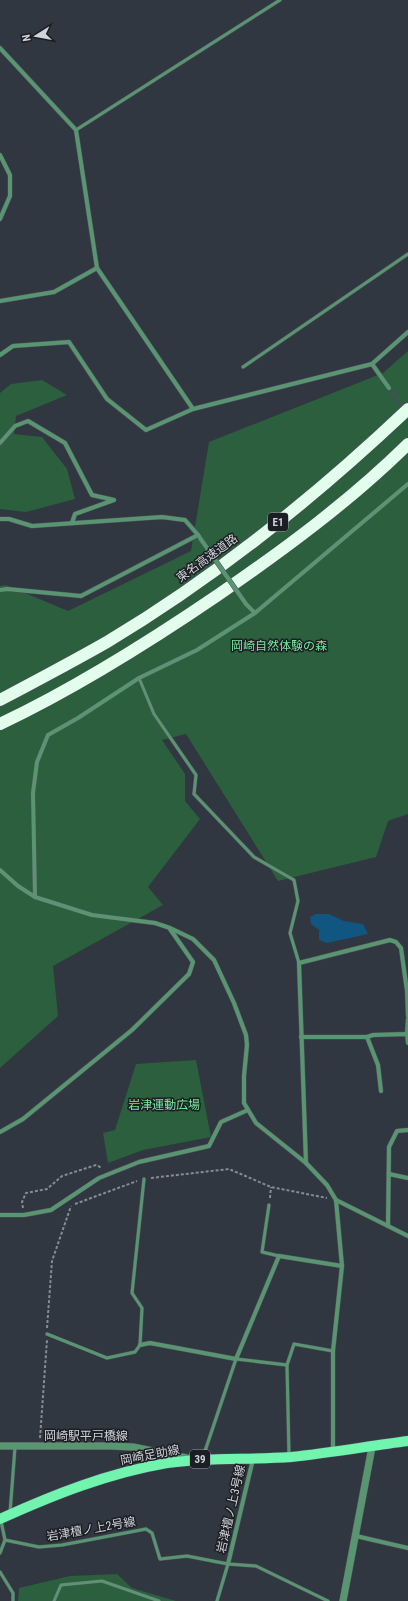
<svg xmlns="http://www.w3.org/2000/svg" width="408" height="1601" viewBox="0 0 408 1601" font-family="'Roboto Condensed','Noto Sans JP',sans-serif">
  <style>
    .green { fill: #2c5f3d }
    .water { fill: #115581 }
    .lines { fill: none; stroke-linecap: round; stroke-linejoin: round }
    .minor-tunnel { stroke: #484f57; stroke-width: 4; stroke-dasharray: 4 2; stroke-linecap: butt }
    .service-casing { stroke: #4d535c; stroke-width: 4 }
    .minor-casing { stroke: #4d535c; stroke-width: 5 }
    .tertiary-casing { stroke: #4d535c; stroke-width: 8 }
    .primary-casing { stroke: #4d535c; stroke-width: 11 }
    .motorway-casing { stroke: #4d535c; stroke-width: 13 }
    .path { stroke: #868c93; stroke-width: 2; stroke-dasharray: 3 2; stroke-linecap: butt }
    .service { stroke: #5a9572; stroke-width: 3 }
    .minor { stroke: #5a9572; stroke-width: 4 }
    .tertiary { stroke: #5a9572; stroke-width: 7 }
    .primary { stroke: #71f4ad; stroke-width: 10 }
    .motorway { stroke: #e2fdec; stroke-width: 12 }
    .minor-bridge-casing { stroke: #4d535c; stroke-width: 5; stroke-linecap: butt }
    .minor-bridge { stroke: #5a9572; stroke-width: 4 }
    .labels { text-anchor: middle; stroke-width: 3; stroke-linejoin: round; paint-order: stroke }
    .shield { fill: #1b1e22; stroke: #9a9da3; stroke-width: 1 }
    .shield-label { font-size: 11px; font-weight: bold; fill: #d0d4da }
    .street-label { font-size: 12px; fill: #d0d4da; stroke: #1b1e22 }
    .park-label { font-size: 12px; fill: #77e99c; stroke: #1b1e22 }
  </style>
  <rect width="100%" height="100%" fill="#303740"/>
  <g class="green">
    <path d="M408 351V814L388 821 376 857 278 881 186 734 162 740 185 774V801L200 819 148 887 163 905 53 966 58 1016 0 1068V586L6 585 68 611 191 551 209 442 383 373Z"/>
    <path d="M42 380 67 395 16 416 14 434 42 437 67 469 75 499 26 512 0 509V393L11 384Z"/>
    <path d="M196 1060 211 1137 143 1150 108 1163 103 1133 115 1130 136 1064Z"/>
    <path d="M117 1574 132 1588 176 1601H18L19 1588 70 1576Z"/>
  </g>
  <path class="water" d="M316 914H329L344 921 363 924 368 934 327 943 319 940V930L311 924 310 917Z"/>
  <g class="lines">
    <path class="minor-tunnel" d="M389 388 405 410"/>
    <g class="service-casing">
      <g id="service">
        <path d="M76 130 280 0"/>
        <path d="M243 367 408 254"/>
        <path d="M139 678 154 714 196 775 194 794 254 857 294 880 298 901 290 933 299 963"/>
        <path d="M269 1205 262 1252 279 1256"/>
        <path d="M47 1334 107 1358 135 1352 140 1345 142 1308 132 1293 144 1179"/>
        <path d="M287 1365 289 1455"/>
        <path d="M203 1457 236 1359 287 1365 294 1344 333 1351"/>
        <path d="M10 1513 15 1447"/>
        <path d="M1 1521 5 1540 39 1547 62 1545 146 1529 152 1533 160 1559 187 1556 228 1564 256 1566 328 1601"/>
        <path d="M0 1553 5 1540"/>
        <path d="M0 1572 13 1593V1601"/>
        <path d="M54 1601 61 1585 102 1581 159 1601"/>
        <path d="M217 1601 228 1564"/>
      </g>
    </g>
    <g class="minor-casing">
      <g id="minor">
        <path d="M0 48 76 130 97 268 193 409"/>
        <path d="M0 155 10 175V196L0 219"/>
        <path d="M0 301 54 292 97 268"/>
        <path d="M0 355 13 346 69 342 107 399 146 430 193 409 372 364 408 332"/>
        <path d="M372 364 389 388"/>
        <path d="M0 443 15 426 28 421 65 443 92 495 114 500 75 514 72 523"/>
        <path d="M0 519H9L32 526 162 517 185 520 199 536"/>
        <path d="M0 590 7 589 81 596 198 535"/>
        <path d="M246 604 255 613 408 484"/>
        <path d="M0 870 18 886 35 897 92 915 155 923 170 928 193 939 214 960 234 1003 246 1035 247 1045 244 1076V1103L256 1123 306 1163 327 1185 336 1200 342 1266 333 1351V1451"/>
        <path d="M35 897 33 793 37 762 48 735 78 718 139 678 197 650 255 613"/>
        <path d="M407 1034 408 1019"/>
        <path d="M301 1037H367L373 1035 407 1034 408 1043"/>
        <path d="M367 1037 378 1065 381 1091"/>
        <path d="M0 1132 23 1119 132 1030 189 974 193 962 170 929"/>
        <path d="M306 1163 299 963 390 940 396 942 401 948 407 991 408 1016"/>
        <path d="M389 1174 408 1178"/>
        <path d="M336 1200 408 1236"/>
        <path d="M0 1215H24L51 1210 99 1178 139 1162 209 1146 221 1122 248 1110"/>
        <path d="M388 1226 389 1147 397 1131 408 1130"/>
        <path d="M140 1345 150 1343 236 1359 279 1256 342 1266"/>
        <path d="M356 1536 408 1548"/>
        <path d="M228 1564 253 1459"/>
      </g>
    </g>
    <g class="tertiary-casing">
      <g id="tertiary">
        <path d="M0 1446H111L133 1447 187 1458"/>
        <path d="M343 1601 372 1447"/>
      </g>
    </g>
    <g class="primary-casing">
      <path id="primary" d="M0 1519C53 1495 108 1473 167 1463 208 1457 249 1460 291 1457 330 1453 369 1446 408 1441"/>
    </g>
    <g class="motorway-casing">
      <g id="motorway">
        <path d="M0 700C36 681 72 662 107 642 216 577 316 496 408 409"/>
        <path d="M0 724C76 688 149 642 218 595 285 549 350 501 408 444"/>
      </g>
    </g>
    <g class="path">
      <path d="M151 1178 229 1169 271 1187 327 1198"/>
      <path d="M270 1198 271 1187"/>
      <path d="M75 1204 137 1181"/>
      <path d="M23 1208 22 1202 26 1193 47 1189 62 1176 96 1165 102 1168"/>
      <path d="M47 1328 52 1261 71 1206"/>
      <path d="M40 1438 47 1340"/>
    </g>
    <use href="#service" class="service"/>
    <use href="#minor" class="minor"/>
    <use href="#tertiary" class="tertiary"/>
    <use href="#primary" class="primary"/>
    <use href="#motorway" class="motorway"/>
    <g class="minor-bridge-casing">
      <path id="minor-bridge" d="M200 538 246 604"/>
    </g>
    <use href="#minor-bridge" class="minor-bridge"/>
  </g>
  <g class="labels">
    <g class="shield">
      <rect x="268" y="513" width="20" height="18" rx="3"/>
      <rect x="190" y="1450" width="20" height="18" rx="3"/>
    </g>
    <g class="shield-label">
      <text x="278" y="526">E1</text>
      <text x="200" y="1463">39</text>
    </g>
    <g class="street-label">
      <text transform="translate(207 558) rotate(-36)" y="4">東名高速道路</text>
      <text x="86" y="1440">岡崎駅平戸橋線</text>
      <text transform="translate(150 1455) rotate(-11)" y="4">岡崎足助線</text>
      <text transform="translate(231 1509) rotate(-77)" y="4">岩津檀ノ上3号線</text>
      <text transform="translate(91 1529) rotate(-10)" y="4">岩津檀ノ上2号線</text>
    </g>
    <g class="park-label">
      <text x="279" y="650">岡崎自然体験の森</text>
      <text x="164" y="1109">岩津運動広場</text>
    </g>
  </g>
  <g transform="translate(36 36) rotate(259)" stroke="#1b1e22" stroke-width="3" paint-order="stroke">
  <path d="M0-3L7 15L0 10L-7 15Z" fill="#d0d4da"/>
  <text y="-6" font-size="11" font-weight="bold" text-anchor="middle" fill="#d0d4da">N</text>
  </g>
</svg>
